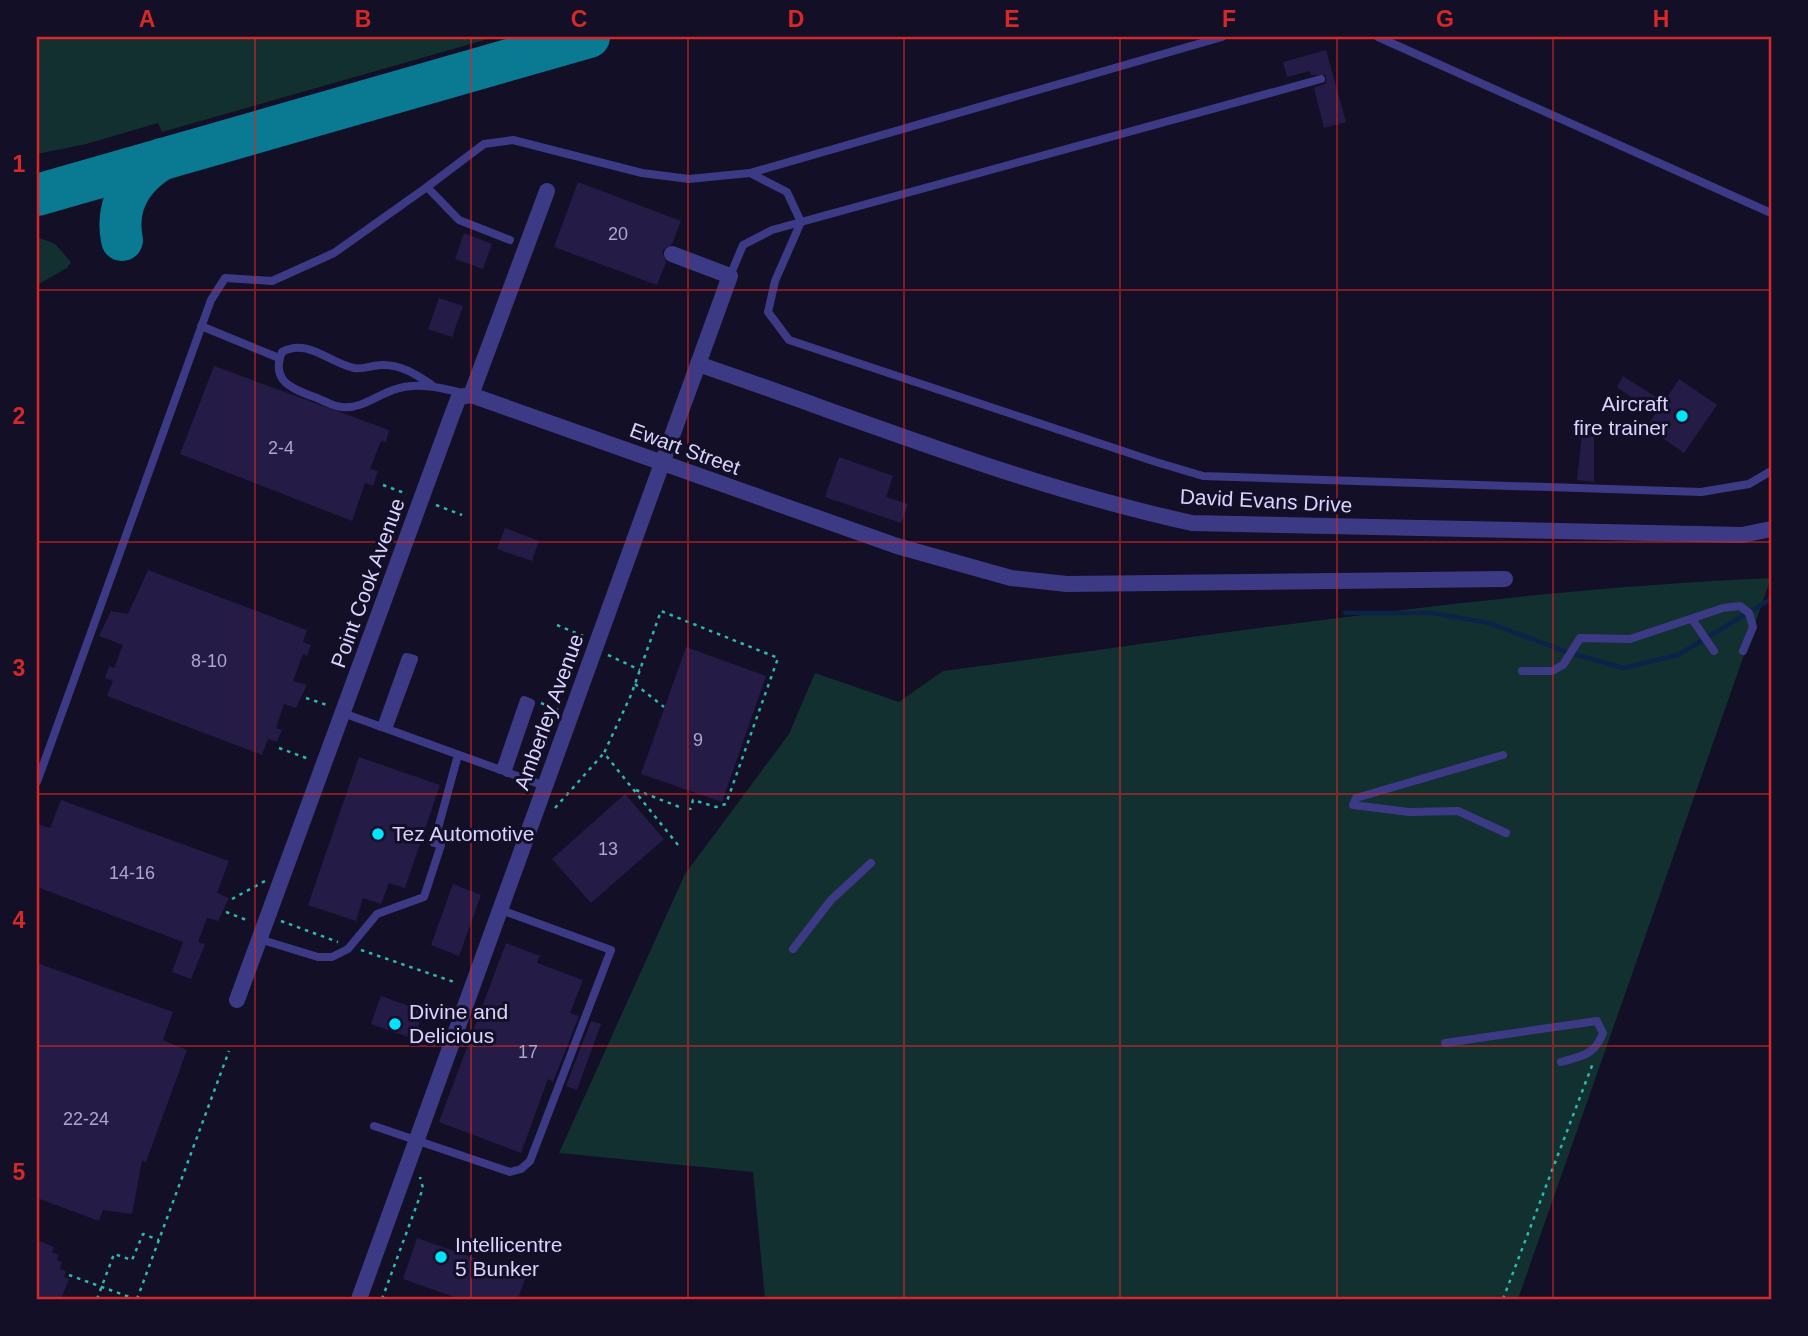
<svg xmlns="http://www.w3.org/2000/svg" width="1808" height="1336" viewBox="0 0 1808 1336" font-family="Arial,sans-serif">
  <style>
    .green { fill: #12302f }
    .lines { fill: none; stroke-linecap: round; stroke-linejoin: round }
    .stream { stroke: #0c2248; stroke-width: 4.5 }
    .taxiway { stroke: #0a7a92; stroke-width: 42 }
    .building { fill: #241b47 }
    .path { stroke: #2fb8b0; stroke-width: 2.5; stroke-dasharray: 3.5 5; stroke-linecap: butt }
    .lane { stroke: #3d3a85; stroke-width: 8 }
    .street { stroke: #3d3a85; stroke-width: 16 }
    .grid { fill: none; stroke: #d62828; stroke-width: 2; stroke-opacity: 0.55 }
    .poi-dot { fill: #00e5ff; stroke: #130f26; stroke-width: 2.5 }
    .labels { text-anchor: middle; stroke-width: 6; stroke-linejoin: round; paint-order: stroke }
    .number-label { font-size: 18px; fill: #aca6d1 }
    .poi-label { font-size: 21px; fill: #d9d4ff; stroke: #130f26; text-anchor: start }
    .street-label { font-size: 21px; fill: #d9d4ff; stroke: #130f26 }
    .neatline { fill: none; stroke: #d62828; stroke-width: 2.5 }
    .grid-label { font-size: 23px; text-anchor: middle; font-weight: bold; fill: #d62828 }
  </style>
  <rect width="100%" height="100%" fill="#130f26"/>
  <g class="green">
    <path d="M37 37H495L162 132 158 123 86 144 37 154Z"/>
    <path d="M37 237 55 244 71 262 67 268 37 285Z"/>
    <path d="M1771 578 1518 1299H765L753 1172 559 1153 685 874 789 734 815 673 899 702 943 671C1218 635 1494 590 1771 578Z"/>
  </g>
  <g class="lines">
    <path class="stream" d="M1345 613H1433L1489 623 1567 652 1623 668 1678 655 1771 599"/>
    <g class="taxiway">
      <path d="M37 195 589 37"/>
      <path d="M122 240C115 205 132 177 162 159"/>
    </g>
  </g>
  <g class="building">
    <path d="M1326 50 1346 122 1324 128 1314 88 1326 83V75H1311L1310 71 1287 77 1283 62Z"/>
    <path d="M578 182 681 221 672 244 662 251 666 262 657 285 554 247Z"/>
    <path d="M464 233 492 244 483 269 455 259Z"/>
    <path d="M439 298 463 306 452 337 428 329Z"/>
    <path d="M214 366 389 430 386 442 381 441 370 469 378 471 373 486 365 483 352 521 180 454Z"/>
    <path d="M1623 376 1664 402 1679 379 1717 405 1684 453 1647 427 1655 414 1617 387Z"/>
    <path d="M1594 432V482L1577 480 1582 434Z"/>
    <path d="M839 457 893 476 886 497 908 504 901 523 825 497Z"/>
    <path d="M505 528 539 541 532 561 497 549Z"/>
    <path d="M148 570 307 630 303 642 311 645 307 656 303 654 293 681 307 685 296 708 284 704 276 728 282 730 277 742 268 739 262 755 107 696 113 681 105 678 109 666 114 668 123 645 99 636 111 611 128 614Z"/>
    <path d="M686 647 766 676 722 802 641 774Z"/>
    <path d="M359 757 440 785 405 888 389 883 381 904 363 898 356 921 308 905Z"/>
    <path d="M625 794 664 839 591 903 552 859Z"/>
    <path d="M61 800 229 861 217 893 229 898 218 921 207 918 198 942 205 944 191 979 172 972 183 942 37 887V824L50 828Z"/>
    <path d="M453 884 481 895 459 956 431 945Z"/>
    <path d="M506 943 540 956 537 963 583 980 570 1013 579 1016 553 1082 548 1079 521 1153 439 1122Z"/>
    <path d="M37 963 173 1012 163 1040 187 1050 146 1162 142 1161 132 1214 103 1210 99 1221 37 1198Z"/>
    <path d="M381 996 423 1011 414 1039 371 1024Z"/>
    <path d="M591 1021 601 1024 577 1090 566 1086Z"/>
    <path d="M417 1238 526 1276 518 1299H460L403 1279Z"/>
    <path d="M37 1240 54 1247 52 1252 59 1255 57 1260 62 1262 60 1269 66 1271 64 1277 69 1279 61 1299H37Z"/>
  </g>
  <g class="lines">
    <g class="path">
      <path d="M383 485 407 494"/>
      <path d="M436 505 462 515"/>
      <path d="M557 625 583 636"/>
      <path d="M608 655 640 670"/>
      <path d="M635 684 664 707"/>
      <path d="M306 698 330 706"/>
      <path d="M541 703 558 710"/>
      <path d="M279 748 309 759"/>
      <path d="M636 790 682 808"/>
      <path d="M555 808 604 753"/>
      <path d="M678 845 604 753 631 695 661 611 778 658 726 804 716 807 693 800 690 810"/>
      <path d="M232 899 265 881"/>
      <path d="M226 912 249 921"/>
      <path d="M281 921 338 942"/>
      <path d="M361 950 457 983"/>
      <path d="M69 1275 135 1299"/>
      <path d="M97 1299 114 1254 132 1260 143 1234 159 1240"/>
      <path d="M137 1299 229 1051"/>
      <path d="M382 1299 423 1188 420 1177"/>
      <path d="M1503 1299 1593 1063"/>
    </g>
    <g class="lane">
      <path d="M1378 37 1771 213"/>
      <path d="M750 173 1222 37"/>
      <path d="M510 240 459 220 427 187 484 144 513 140 642 173 689 179 750 173 787 192 801 222 775 281 768 312 789 340 1156 462 1203 476 1701 492 1749 484 1771 471"/>
      <path d="M730 276 743 245 772 230 1321 79"/>
      <path d="M201 326 279 358"/>
      <path d="M432 385C417 375 401 364 381 365 372 365 364 370 354 368 329 363 308 338 282 352 270 382 293 389 317 398 325 401 334 407 342 407 361 409 376 396 393 390 416 382 439 387 462 393"/>
      <path d="M1692 619 1714 651"/>
      <path d="M1522 671H1552L1563 665 1580 638 1630 639 1723 608 1740 606 1749 613 1753 627 1743 651"/>
      <path d="M343 713 545 786"/>
      <path d="M381 727 406 657 414 659 388 729"/>
      <path d="M1503 755 1356 798 1353 805 1409 812 1458 811 1506 833"/>
      <path d="M500 770 524 700 531 703 507 773"/>
      <path d="M37 782 211 300 225 278 272 281 334 253 427 187"/>
      <path d="M259 939 318 957H332L348 949 377 914 424 897 441 845 434 843 458 755"/>
      <path d="M793 949 831 900 871 863"/>
      <path d="M1445 1043 1597 1021 1603 1033C1595 1055 1582 1056 1561 1062"/>
      <path d="M374 1126 510 1172 521 1169 530 1161 611 950 501 910"/>
    </g>
    <g class="street">
      <path d="M698 364C862 420 1023 486 1192 523L1742 535 1771 529"/>
      <path d="M471 395 897 546 1011 578 1067 584 1505 579"/>
      <path d="M237 1000 452 415 459 397 471 395 547 191"/>
      <path d="M359 1299 730 276 672 254"/>
    </g>
  </g>
  <path class="grid" d="M255 37V1299M471 37V1299M688 37V1299M904 37V1299M1120 37V1299M1337 37V1299M1553 37V1299M37 290H1771M37 542H1771M37 794H1771M37 1046H1771"/>
  <g class="poi-dot">
    <circle cx="1682" cy="416" r="7"/>
    <circle cx="378" cy="834" r="7"/>
    <circle cx="395" cy="1024" r="7"/>
    <circle cx="441" cy="1257" r="7"/>
  </g>
  <g class="labels">
    <g class="number-label">
      <text x="618" y="240">20</text>
      <text x="281" y="454">2-4</text>
      <text x="209" y="667">8-10</text>
      <text x="698" y="746">9</text>
      <text x="608" y="855">13</text>
      <text x="132" y="879">14-16</text>
      <text x="528" y="1058">17</text>
      <text x="86" y="1125">22-24</text>
    </g>
    <g class="poi-label">
      <text x="1668" y="411" text-anchor="end">Aircraft<tspan x="1668" dy="24">fire trainer</tspan></text>
      <text x="392" y="841">Tez Automotive</text>
      <text x="409" y="1019">Divine and<tspan x="409" dy="24">Delicious</tspan></text>
      <text x="455" y="1252">Intellicentre<tspan x="455" dy="24">5 Bunker</tspan></text>
    </g>
    <g class="street-label">
      <text transform="translate(685 449) rotate(20)" y="7">Ewart Street</text>
      <text transform="translate(1266 501) rotate(3)" y="7">David Evans Drive</text>
      <text transform="translate(368 583) rotate(-70)" y="7">Point Cook Avenue</text>
      <text transform="translate(549 712) rotate(-70)" y="7">Amberley Avenue</text>
    </g>
  </g>
  <rect width="1808" height="1336" fill="none" stroke="#130f26" stroke-width="77"/>
  <rect x="38" y="38" width="1732" height="1260" class="neatline"/>
  <g class="grid-label">
    <text x="147" y="27">A</text>
    <text x="363" y="27">B</text>
    <text x="579" y="27">C</text>
    <text x="796" y="27">D</text>
    <text x="1012" y="27">E</text>
    <text x="1229" y="27">F</text>
    <text x="1445" y="27">G</text>
    <text x="1661" y="27">H</text>
    <text x="19" y="172">1</text>
    <text x="19" y="424">2</text>
    <text x="19" y="676">3</text>
    <text x="19" y="928">4</text>
    <text x="19" y="1180">5</text>
  </g>
</svg>
